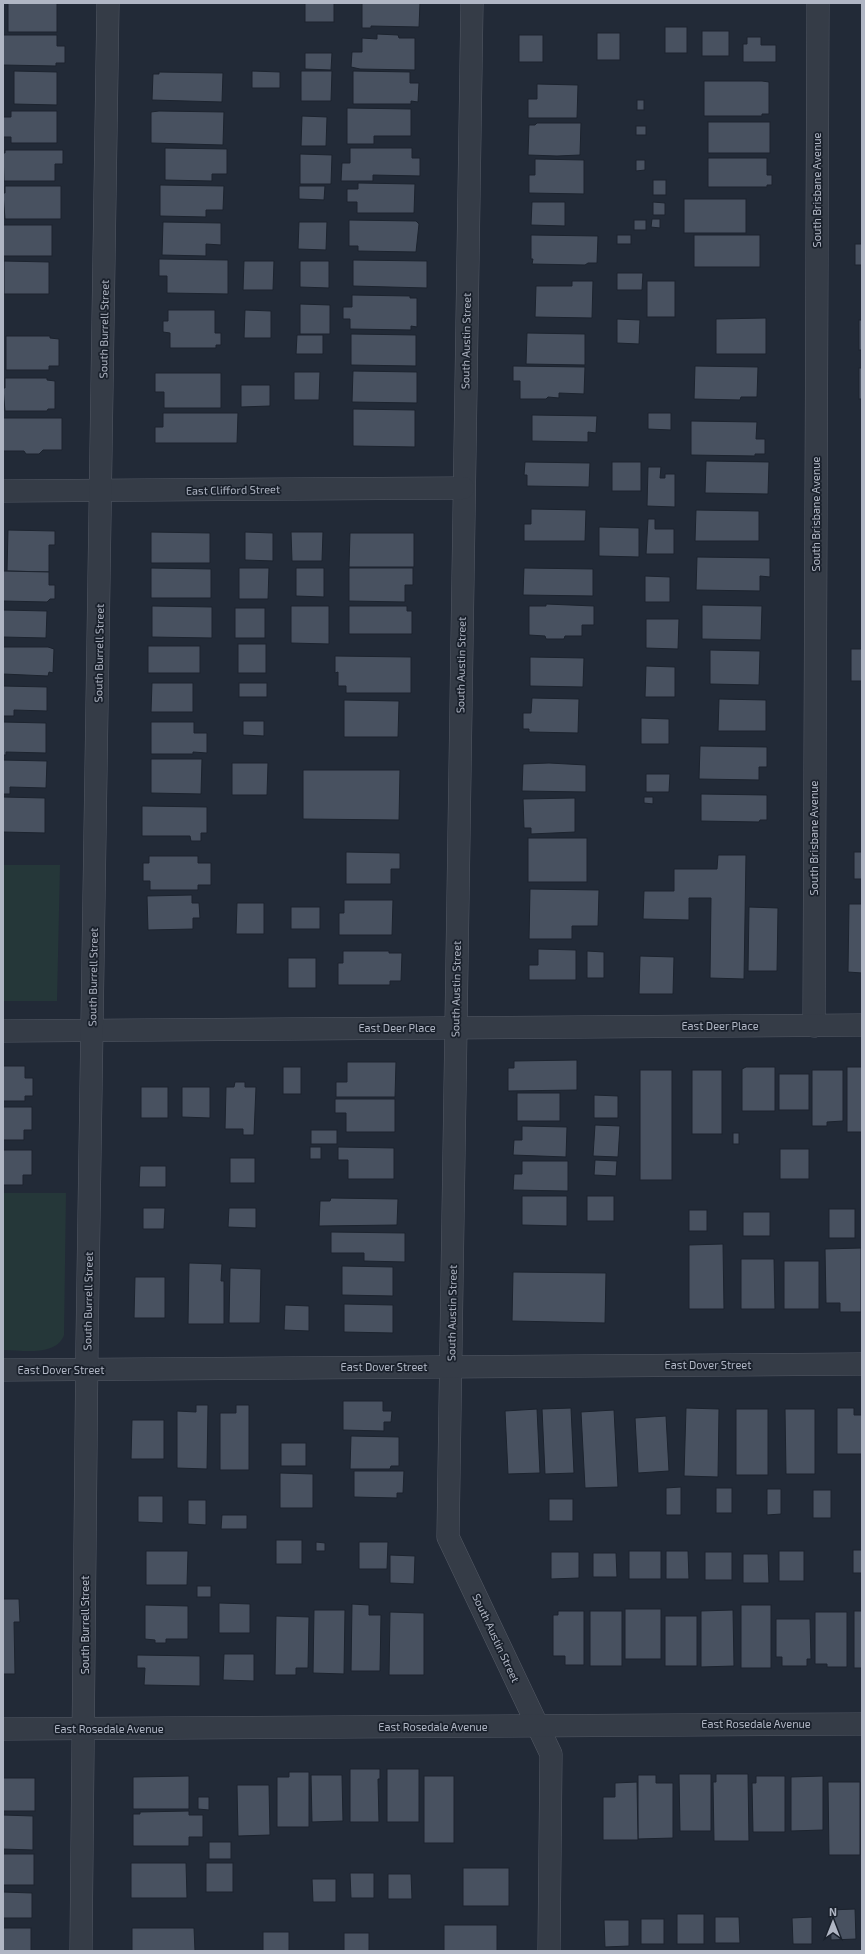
<svg xmlns="http://www.w3.org/2000/svg" width="865" height="1954" viewBox="0 0 865 1954" font-family="'Exo 2',sans-serif">
  <style>
    .green { fill: #253739 }
    .building { fill: #485160; stroke: #1c232e }
    .lines { fill: none; stroke-linecap: round; stroke-linejoin: round }
    .minor-casing { stroke: #535965; stroke-width: 23 }
    .minor { stroke: #353c47; stroke-width: 22 }
    .labels { text-anchor: middle; stroke-width: 3.5; stroke-linejoin: round; paint-order: stroke }
    .street-label { font-size: 11px; fill: #b0b6c4; stroke: #1a212c }
  </style>
  <rect width="100%" height="100%" fill="#222a37"/>
  <g class="green">
    <path d="M3 865H60L57 1001H3Z"/>
    <path d="M3 1193H66L64 1335C56 1357 22 1350 3 1350Z"/>
  </g>
  <g class="building">
    <rect x="8" y="3" width="49" height="29"/>
    <rect x="305" y="3" width="29" height="19"/>
    <path d="M362 3H420L419 27 371 26V28H362Z"/>
    <rect x="665" y="27" width="22" height="26"/>
    <rect x="702" y="31" width="27" height="25"/>
    <rect x="597" y="33" width="23" height="27"/>
    <path d="M377 34 398 35 399 38H415V70L360 69 351 67 352 52H362V38L377 39Z"/>
    <path d="M3 35H57V46H65V63H56V66L3 65Z"/>
    <rect x="519" y="35" width="24" height="27"/>
    <path d="M747 37H761V45H776V62H743V44H747Z"/>
    <path d="M305 53H332L331 70 305 69Z"/>
    <path d="M14 71 57 72V105L14 104Z"/>
    <path d="M252 71 280 72V88H252Z"/>
    <path d="M301 71H332L331 101H301Z"/>
    <path d="M353 71 410 72V83H419L418 102 411 101V104H353Z"/>
    <path d="M159 72 223 73 222 102 152 100 153 74H159Z"/>
    <path d="M704 81H762L769 82V114H762V116H704Z"/>
    <path d="M537 84 578 85 577 118H528V99H537Z"/>
    <rect x="637" y="100" width="7" height="10"/>
    <path d="M347 108 411 109V136H374V144H347Z"/>
    <path d="M11 111H57V143H11V137H3V117H11Z"/>
    <path d="M159 111 224 112 223 145 151 143V112Z"/>
    <path d="M302 116 327 117 326 146H301Z"/>
    <rect x="708" y="122" width="62" height="31"/>
    <path d="M537 123H581L580 155 557 156 528 155 529 125H535Z"/>
    <rect x="636" y="126" width="10" height="9"/>
    <path d="M165 148 227 149V174H212V181L165 180Z"/>
    <path d="M350 148H412V158H420V176L373 175V181H341L342 163H350Z"/>
    <path d="M5 150H63V164H55V181H4L3 153H5Z"/>
    <path d="M300 154 332 155 331 184H300Z"/>
    <path d="M708 158H767V175H772V185H767V187H708Z"/>
    <path d="M535 159 584 160V194L529 193V175H535Z"/>
    <path d="M636 160H645V170L636 171Z"/>
    <rect x="653" y="180" width="13" height="15"/>
    <path d="M358 183 415 184 414 213H357V202H347V189H358Z"/>
    <path d="M160 185 224 186 223 210H206V217L160 216Z"/>
    <path d="M5 186H61V219H5L3 193H5Z"/>
    <path d="M299 186H325L324 200 299 199Z"/>
    <rect x="684" y="199" width="62" height="34"/>
    <path d="M532 202H565V226L531 225Z"/>
    <path d="M653 202 665 203V215H653Z"/>
    <path d="M652 219H660V228L651 227Z"/>
    <path d="M349 220 416 221 419 224 416 252 358 251V246H349Z"/>
    <rect x="634" y="220" width="12" height="10"/>
    <path d="M163 222 221 223V245L206 244V256L162 255Z"/>
    <path d="M299 222H327L326 250 298 249Z"/>
    <rect x="3" y="225" width="49" height="31"/>
    <path d="M531 235 598 236 597 263H588L585 265 532 264 533 259H531Z"/>
    <rect x="617" y="235" width="14" height="9"/>
    <rect x="694" y="235" width="66" height="32"/>
    <rect x="855" y="244" width="7" height="21"/>
    <path d="M159 259 228 260V294L167 293V276H159Z"/>
    <path d="M353 260 427 261V288L353 286Z"/>
    <path d="M4 261 49 262V294H4Z"/>
    <path d="M244 261H274L273 290H243Z"/>
    <path d="M300 261H329V288L300 287Z"/>
    <path d="M617 273H643L642 290H617Z"/>
    <path d="M572 281H593L592 318 535 317 536 286H572Z"/>
    <rect x="647" y="281" width="28" height="36"/>
    <path d="M352 295 410 296V298H417V327L411 326V330L350 329V319H343V307H352Z"/>
    <path d="M300 304 330 305V334H300Z"/>
    <path d="M168 310H215V333H221V345H216V348H170V333L163 332V321H168Z"/>
    <path d="M245 310 271 311V338H244Z"/>
    <path d="M766 318V354H716V319Z"/>
    <path d="M617 319 640 320 639 344 617 343Z"/>
    <rect x="859" y="320" width="3" height="30"/>
    <path d="M527 333 585 334V365L526 364Z"/>
    <path d="M351 334 416 335V366L351 365Z"/>
    <path d="M297 335H323V354H296Z"/>
    <path d="M6 336H50V338L59 339V366H49V370H6Z"/>
    <path d="M513 366 585 367 584 394 559 393V398L548 397 546 399H520V381H513Z"/>
    <path d="M695 366 758 367 757 397H741L740 400 694 399Z"/>
    <rect x="859" y="368" width="3" height="31"/>
    <path d="M353 371 417 372V403L352 402Z"/>
    <path d="M294 372H320L319 400H294Z"/>
    <path d="M155 373H221V408H164V392H155Z"/>
    <path d="M5 378H47V380L55 381V409H48L47 411H5L3 388H5Z"/>
    <path d="M241 385H270V406L241 407Z"/>
    <path d="M353 409 415 410V447L353 446Z"/>
    <path d="M163 413H238L237 443H155V427H163Z"/>
    <path d="M648 413H671V430L648 429Z"/>
    <path d="M532 415 597 416 596 433 588 432V442L532 441Z"/>
    <path d="M3 418H62V450H43L39 454H26L24 451H3Z"/>
    <path d="M691 421 757 422 756 439H765V454H755V456L691 455Z"/>
    <path d="M706 461 769 462 768 494 705 493Z"/>
    <path d="M525 462 590 463 589 487 527 486V475H524Z"/>
    <rect x="612" y="462" width="29" height="29"/>
    <path d="M648 467H661L660 478H665V474H675V507L647 506Z"/>
    <path d="M531 509 586 510 585 541H524V524H531Z"/>
    <path d="M696 510 759 511V541H695Z"/>
    <path d="M648 519H655V529H674V554H646Z"/>
    <path d="M599 527 639 528V557L599 556Z"/>
    <path d="M8 530 55 531V545H49V572L7 571Z"/>
    <path d="M151 532 210 533V563H151Z"/>
    <path d="M245 532 273 533V561L245 560Z"/>
    <path d="M291 532H323L322 561H292Z"/>
    <path d="M350 533H414V567H349Z"/>
    <path d="M697 557 770 558V577L760 576V591L696 590Z"/>
    <path d="M151 568 211 569V598H151Z"/>
    <path d="M239 568H269L268 599H239Z"/>
    <path d="M296 568H324V597L296 596Z"/>
    <path d="M349 568H413V585H405V602L349 601Z"/>
    <path d="M524 568 593 569V596L523 595Z"/>
    <path d="M3 571 49 572V585H55V599H50L47 602 3 601Z"/>
    <path d="M645 576 670 577V602H645Z"/>
    <path d="M546 604 594 606V625H582V636H565L564 639H546L545 636 529 635V606H546Z"/>
    <path d="M702 605 762 606 761 640 702 639Z"/>
    <path d="M152 606 212 607V638L152 637Z"/>
    <path d="M291 606H329V644L291 643Z"/>
    <path d="M349 606H407V611H412V634H349Z"/>
    <rect x="235" y="608" width="30" height="30"/>
    <path d="M3 610 47 611 46 638 3 637Z"/>
    <path d="M646 619H679L678 649 646 648Z"/>
    <rect x="238" y="644" width="28" height="29"/>
    <rect x="148" y="646" width="52" height="27"/>
    <path d="M3 647H48L54 649 53 673 49 672 48 676 3 674Z"/>
    <rect x="851" y="649" width="11" height="32"/>
    <path d="M710 650 760 651 759 685 710 684Z"/>
    <path d="M335 656 411 657V693H346V686H338V672L335 673Z"/>
    <path d="M530 657 584 658 583 687 530 686Z"/>
    <path d="M646 666 675 667V697H645Z"/>
    <path d="M152 683H193V712H151Z"/>
    <rect x="239" y="683" width="28" height="14"/>
    <path d="M3 686 47 687V711L14 710V716H3Z"/>
    <path d="M532 698 579 699 578 733 529 732V729H523V713H531Z"/>
    <path d="M719 699 766 700V731H718Z"/>
    <path d="M344 700 399 701 398 737H344Z"/>
    <path d="M641 718 669 719V744H641Z"/>
    <path d="M243 721H264V736L243 735Z"/>
    <path d="M3 722 46 723V753L6 752V755H3Z"/>
    <path d="M151 722H194V733H207V753L193 752V754H151Z"/>
    <path d="M700 746 767 747V767H759V780L699 779Z"/>
    <path d="M151 759H202L201 794 151 793Z"/>
    <path d="M3 760 47 761 46 788 10 787V794H3Z"/>
    <path d="M232 763H268L267 795H232Z"/>
    <path d="M549 763 586 765V792L522 791 523 764Z"/>
    <path d="M303 770H400L399 820 303 819Z"/>
    <path d="M646 774H670L669 792H646Z"/>
    <path d="M701 794 767 795V820H760L759 822 701 821Z"/>
    <path d="M3 797 45 798V833L3 832Z"/>
    <path d="M644 797H653V804L644 803Z"/>
    <path d="M575 798V832L531 834V828H524L523 799Z"/>
    <path d="M142 806 207 807V833H201V841H191L190 836H142Z"/>
    <rect x="528" y="838" width="59" height="44"/>
    <path d="M346 852 400 853V869H391V884H346Z"/>
    <rect x="854" y="852" width="8" height="27"/>
    <path d="M718 855H746L744 979 710 978 711 898H689V920L643 919 644 891H674V869H717Z"/>
    <path d="M149 856H198V863H211V885H198V890H150V881H143V863H149Z"/>
    <path d="M530 889 599 890 598 926H572V939H529Z"/>
    <path d="M192 895V903H199L200 918H193V929L148 930 147 896Z"/>
    <path d="M344 900H393L392 935H339V913H344Z"/>
    <path d="M237 903H264V934H236Z"/>
    <path d="M849 904H862V973L848 972Z"/>
    <rect x="291" y="907" width="29" height="22"/>
    <path d="M749 907 778 908 777 971H748Z"/>
    <path d="M538 949 576 950V980H529V965H538Z"/>
    <path d="M343 951H389V953H402L401 981H390V985H338V963H343Z"/>
    <path d="M587 951 604 952V978H587Z"/>
    <path d="M640 956 674 957 673 994H639Z"/>
    <rect x="288" y="958" width="28" height="30"/>
    <path d="M577 1060V1090L508 1091V1068H514V1061Z"/>
    <path d="M347 1062H396L395 1097H336V1082H347Z"/>
    <path d="M3 1066H25V1078H33V1096H25V1101H3Z"/>
    <rect x="283" y="1067" width="18" height="27"/>
    <path d="M746 1067H775V1111H742V1069Z"/>
    <rect x="847" y="1067" width="15" height="65"/>
    <rect x="640" y="1070" width="32" height="110"/>
    <rect x="692" y="1070" width="30" height="64"/>
    <path d="M812 1070H843V1121L827 1122V1126H812Z"/>
    <rect x="779" y="1074" width="30" height="36"/>
    <path d="M235 1082H245V1087H256L254 1135H243V1129H225L226 1087H234Z"/>
    <rect x="141" y="1087" width="27" height="31"/>
    <path d="M182 1087H210V1118L182 1117Z"/>
    <rect x="517" y="1093" width="43" height="28"/>
    <path d="M594 1095 618 1096V1118H594Z"/>
    <path d="M335 1099H395V1132H346V1113H335Z"/>
    <path d="M3 1107H32V1130H24V1140H3Z"/>
    <path d="M595 1125 620 1126 618 1157 593 1156Z"/>
    <path d="M522 1126 567 1127 566 1157 513 1155 514 1140H522Z"/>
    <rect x="311" y="1130" width="26" height="14"/>
    <rect x="733" y="1133" width="6" height="11"/>
    <rect x="310" y="1147" width="11" height="12"/>
    <path d="M338 1147 394 1148V1179H348V1160H338Z"/>
    <rect x="780" y="1149" width="29" height="30"/>
    <path d="M3 1150H32V1175H23V1185H3Z"/>
    <rect x="230" y="1158" width="25" height="25"/>
    <path d="M595 1160 617 1161 616 1176 594 1175Z"/>
    <path d="M522 1161H568V1191L513 1190 514 1174H522Z"/>
    <path d="M140 1166H166V1187H139Z"/>
    <path d="M522 1196H567V1226L522 1225Z"/>
    <rect x="587" y="1196" width="27" height="25"/>
    <path d="M331 1198 398 1199 397 1225 319 1226 320 1201H330Z"/>
    <path d="M143 1208H165L164 1229H143Z"/>
    <path d="M229 1208H256V1228L228 1227Z"/>
    <rect x="829" y="1209" width="26" height="29"/>
    <rect x="689" y="1210" width="18" height="21"/>
    <rect x="743" y="1212" width="27" height="24"/>
    <path d="M331 1232 405 1233V1262L364 1261V1253H331Z"/>
    <path d="M723 1244 724 1309H689V1245Z"/>
    <path d="M861 1248V1312H840V1303H826L825 1249Z"/>
    <path d="M741 1259H774L775 1309H741Z"/>
    <rect x="784" y="1261" width="35" height="48"/>
    <path d="M189 1263 222 1264 221 1281H224V1324H188Z"/>
    <path d="M342 1266 393 1267V1296L342 1295Z"/>
    <path d="M230 1268 261 1269 260 1323H229Z"/>
    <path d="M513 1272 606 1273 605 1323 512 1321Z"/>
    <path d="M135 1277H165V1318H134Z"/>
    <path d="M344 1304 393 1305V1333L344 1332Z"/>
    <path d="M285 1305 309 1306V1331L284 1330Z"/>
    <path d="M343 1401H383V1411H392L391 1422H384V1431L343 1430Z"/>
    <path d="M196 1405H208L207 1469 177 1468V1411L196 1412Z"/>
    <path d="M236 1405H249V1470H220V1413H236Z"/>
    <path d="M571 1408 574 1473 545 1474 542 1409Z"/>
    <path d="M686 1408 719 1409 718 1477 684 1476Z"/>
    <path d="M837 1408H854V1415H862V1454H837Z"/>
    <path d="M537 1409 540 1473 508 1474 505 1411Z"/>
    <rect x="736" y="1409" width="32" height="66"/>
    <path d="M785 1409H815V1474H786Z"/>
    <path d="M614 1410 618 1487 585 1488 581 1412Z"/>
    <path d="M666 1416 669 1471 638 1473 635 1418Z"/>
    <path d="M132 1420H164V1459H131Z"/>
    <path d="M351 1436 399 1437V1466H391L390 1469H350Z"/>
    <rect x="281" y="1443" width="25" height="23"/>
    <path d="M354 1471H404L403 1493H397V1498L354 1497Z"/>
    <path d="M280 1473 313 1474V1508H280Z"/>
    <path d="M681 1487V1515H666V1488Z"/>
    <rect x="716" y="1488" width="16" height="25"/>
    <path d="M767 1489H781V1514L767 1515Z"/>
    <rect x="813" y="1490" width="18" height="28"/>
    <path d="M138 1496H163V1523L138 1522Z"/>
    <rect x="549" y="1499" width="24" height="22"/>
    <path d="M188 1500H206V1525L188 1524Z"/>
    <path d="M222 1515H247V1529H221Z"/>
    <rect x="276" y="1540" width="26" height="24"/>
    <path d="M316 1542 325 1543V1551H316Z"/>
    <path d="M359 1542H388L387 1569H359Z"/>
    <rect x="853" y="1550" width="9" height="23"/>
    <path d="M146 1551H188L187 1585H146Z"/>
    <rect x="629" y="1551" width="32" height="28"/>
    <path d="M666 1551H688L689 1579H666Z"/>
    <rect x="779" y="1551" width="25" height="30"/>
    <path d="M551 1552H579V1578L551 1579Z"/>
    <rect x="705" y="1552" width="27" height="28"/>
    <path d="M593 1553H616L617 1577H593Z"/>
    <path d="M743 1554H768L769 1583H743Z"/>
    <path d="M390 1555 415 1556 414 1584 390 1583Z"/>
    <rect x="197" y="1586" width="14" height="11"/>
    <path d="M3 1599H19L20 1622H14L15 1674H3Z"/>
    <path d="M219 1603 250 1604V1633H219Z"/>
    <path d="M352 1604 369 1605V1615H381L380 1671H351Z"/>
    <path d="M145 1605 188 1606V1639H166V1643H155V1640L145 1639Z"/>
    <rect x="741" y="1605" width="30" height="63"/>
    <rect x="625" y="1609" width="36" height="50"/>
    <path d="M314 1610H345L344 1674 313 1673Z"/>
    <path d="M733 1610 734 1666 701 1667V1611Z"/>
    <path d="M558 1611H584V1665H565V1656H553V1615H558Z"/>
    <rect x="590" y="1611" width="32" height="55"/>
    <rect x="854" y="1611" width="8" height="57"/>
    <path d="M390 1612 424 1613V1675H389Z"/>
    <path d="M815 1612H847V1667H827V1664H815Z"/>
    <path d="M276 1616 309 1617 308 1668H296V1675H275Z"/>
    <rect x="665" y="1616" width="32" height="50"/>
    <path d="M776 1619H810L811 1659H807V1666H782V1657H776Z"/>
    <path d="M224 1654H254V1681L223 1680Z"/>
    <path d="M137 1655 200 1656V1686L144 1685 145 1668H137Z"/>
    <path d="M350 1769H380V1779H378L379 1822H350Z"/>
    <rect x="387" y="1769" width="32" height="53"/>
    <path d="M289 1772H309V1827H277V1777H289Z"/>
    <path d="M679 1774H711V1831H680Z"/>
    <path d="M716 1774H748L749 1841H714L713 1782H716Z"/>
    <path d="M311 1775H342L343 1821 312 1822Z"/>
    <path d="M638 1775H656V1783H673V1838L638 1839Z"/>
    <path d="M189 1776V1809H133V1777Z"/>
    <rect x="424" y="1776" width="30" height="67"/>
    <path d="M756 1776H785V1832H753L752 1783H756Z"/>
    <path d="M823 1776V1830L791 1831V1777Z"/>
    <rect x="3" y="1778" width="32" height="33"/>
    <path d="M637 1782 638 1840H603V1797H615V1783Z"/>
    <path d="M828 1782H860V1855H829Z"/>
    <path d="M237 1785H269L270 1835 238 1836Z"/>
    <path d="M198 1797H209V1810L198 1809Z"/>
    <path d="M189 1811V1815H203V1837H189V1846H133V1814H140V1812Z"/>
    <path d="M3 1815 33 1816V1850L3 1849Z"/>
    <rect x="209" y="1842" width="22" height="17"/>
    <rect x="3" y="1854" width="31" height="31"/>
    <path d="M131 1863H186L187 1898H131Z"/>
    <rect x="206" y="1863" width="27" height="29"/>
    <rect x="463" y="1868" width="46" height="38"/>
    <path d="M350 1873H374V1898H351Z"/>
    <path d="M388 1874H411L412 1899H388Z"/>
    <path d="M312 1879H336V1902H313Z"/>
    <path d="M3 1892 32 1893V1918H3Z"/>
    <path d="M855 1909 856 1939 831 1940 830 1910Z"/>
    <rect x="677" y="1914" width="27" height="30"/>
    <path d="M715 1917H739L740 1943H715Z"/>
    <path d="M812 1917V1944H793L792 1918Z"/>
    <rect x="641" y="1919" width="23" height="25"/>
    <path d="M604 1920H629V1946L605 1947Z"/>
    <rect x="444" y="1925" width="53" height="26"/>
    <rect x="3" y="1928" width="28" height="23"/>
    <path d="M132 1928H194L195 1951H132Z"/>
    <rect x="263" y="1932" width="26" height="19"/>
    <rect x="344" y="1933" width="25" height="18"/>
  </g>
  <g class="lines">
    <g class="minor-casing">
      <g id="minor">
        <path d="M472 3 448 1537 551 1754 549 1951"/>
        <path d="M3 491 463 488"/>
        <path d="M814 1026 818 3"/>
        <path d="M3 1031 862 1025"/>
        <path d="M3 1370 862 1364"/>
        <path d="M3 1729 862 1724"/>
        <path d="M81 1951 87 1344 108 3"/>
      </g>
    </g>
    <use href="#minor" class="minor"/>
  </g>
  <g class="labels">
    <g class="street-label">
      <text transform="translate(817 190) rotate(-90)" y="4">South Brisbane Avenue</text>
      <text transform="translate(104 329) rotate(-89)" y="4">South Burrell Street</text>
      <text transform="translate(466 341) rotate(-89)" y="4">South Austin Street</text>
      <text transform="translate(233 490) rotate(-1)" y="4">East Clifford Street</text>
      <text transform="translate(816 514) rotate(-90)" y="4">South Brisbane Avenue</text>
      <text transform="translate(99 653) rotate(-89)" y="4">South Burrell Street</text>
      <text transform="translate(461 665) rotate(-89)" y="4">South Austin Street</text>
      <text transform="translate(814 838) rotate(-90)" y="4">South Brisbane Avenue</text>
      <text transform="translate(93 977) rotate(-89)" y="4">South Burrell Street</text>
      <text transform="translate(456 989) rotate(-89)" y="4">South Austin Street</text>
      <text x="720" y="1030">East Deer Place</text>
      <text x="397" y="1032">East Deer Place</text>
      <text transform="translate(88 1301) rotate(-89)" y="4">South Burrell Street</text>
      <text transform="translate(452 1313) rotate(-89)" y="4">South Austin Street</text>
      <text x="708" y="1369">East Dover Street</text>
      <text x="384" y="1371">East Dover Street</text>
      <text x="61" y="1374">East Dover Street</text>
      <text transform="translate(85 1625) rotate(-90)" y="4">South Burrell Street</text>
      <text transform="translate(496 1638) rotate(65)" y="4">South Austin Street</text>
      <text x="756" y="1728">East Rosedale Avenue</text>
      <text x="433" y="1731">East Rosedale Avenue</text>
      <text x="109" y="1733">East Rosedale Avenue</text>
    </g>
  </g>
  <rect width="865" height="1954" fill="none" stroke="#b0b6c4" stroke-width="8"/>
  <g transform="translate(833 1922)" stroke="#1a212c" stroke-width="3" paint-order="stroke">
  <path d="M0-3L7 15L0 10L-7 15Z" fill="#b0b6c4"/>
  <text y="-6" font-size="11" font-weight="bold" text-anchor="middle" fill="#b0b6c4">N</text>
  </g>
</svg>
